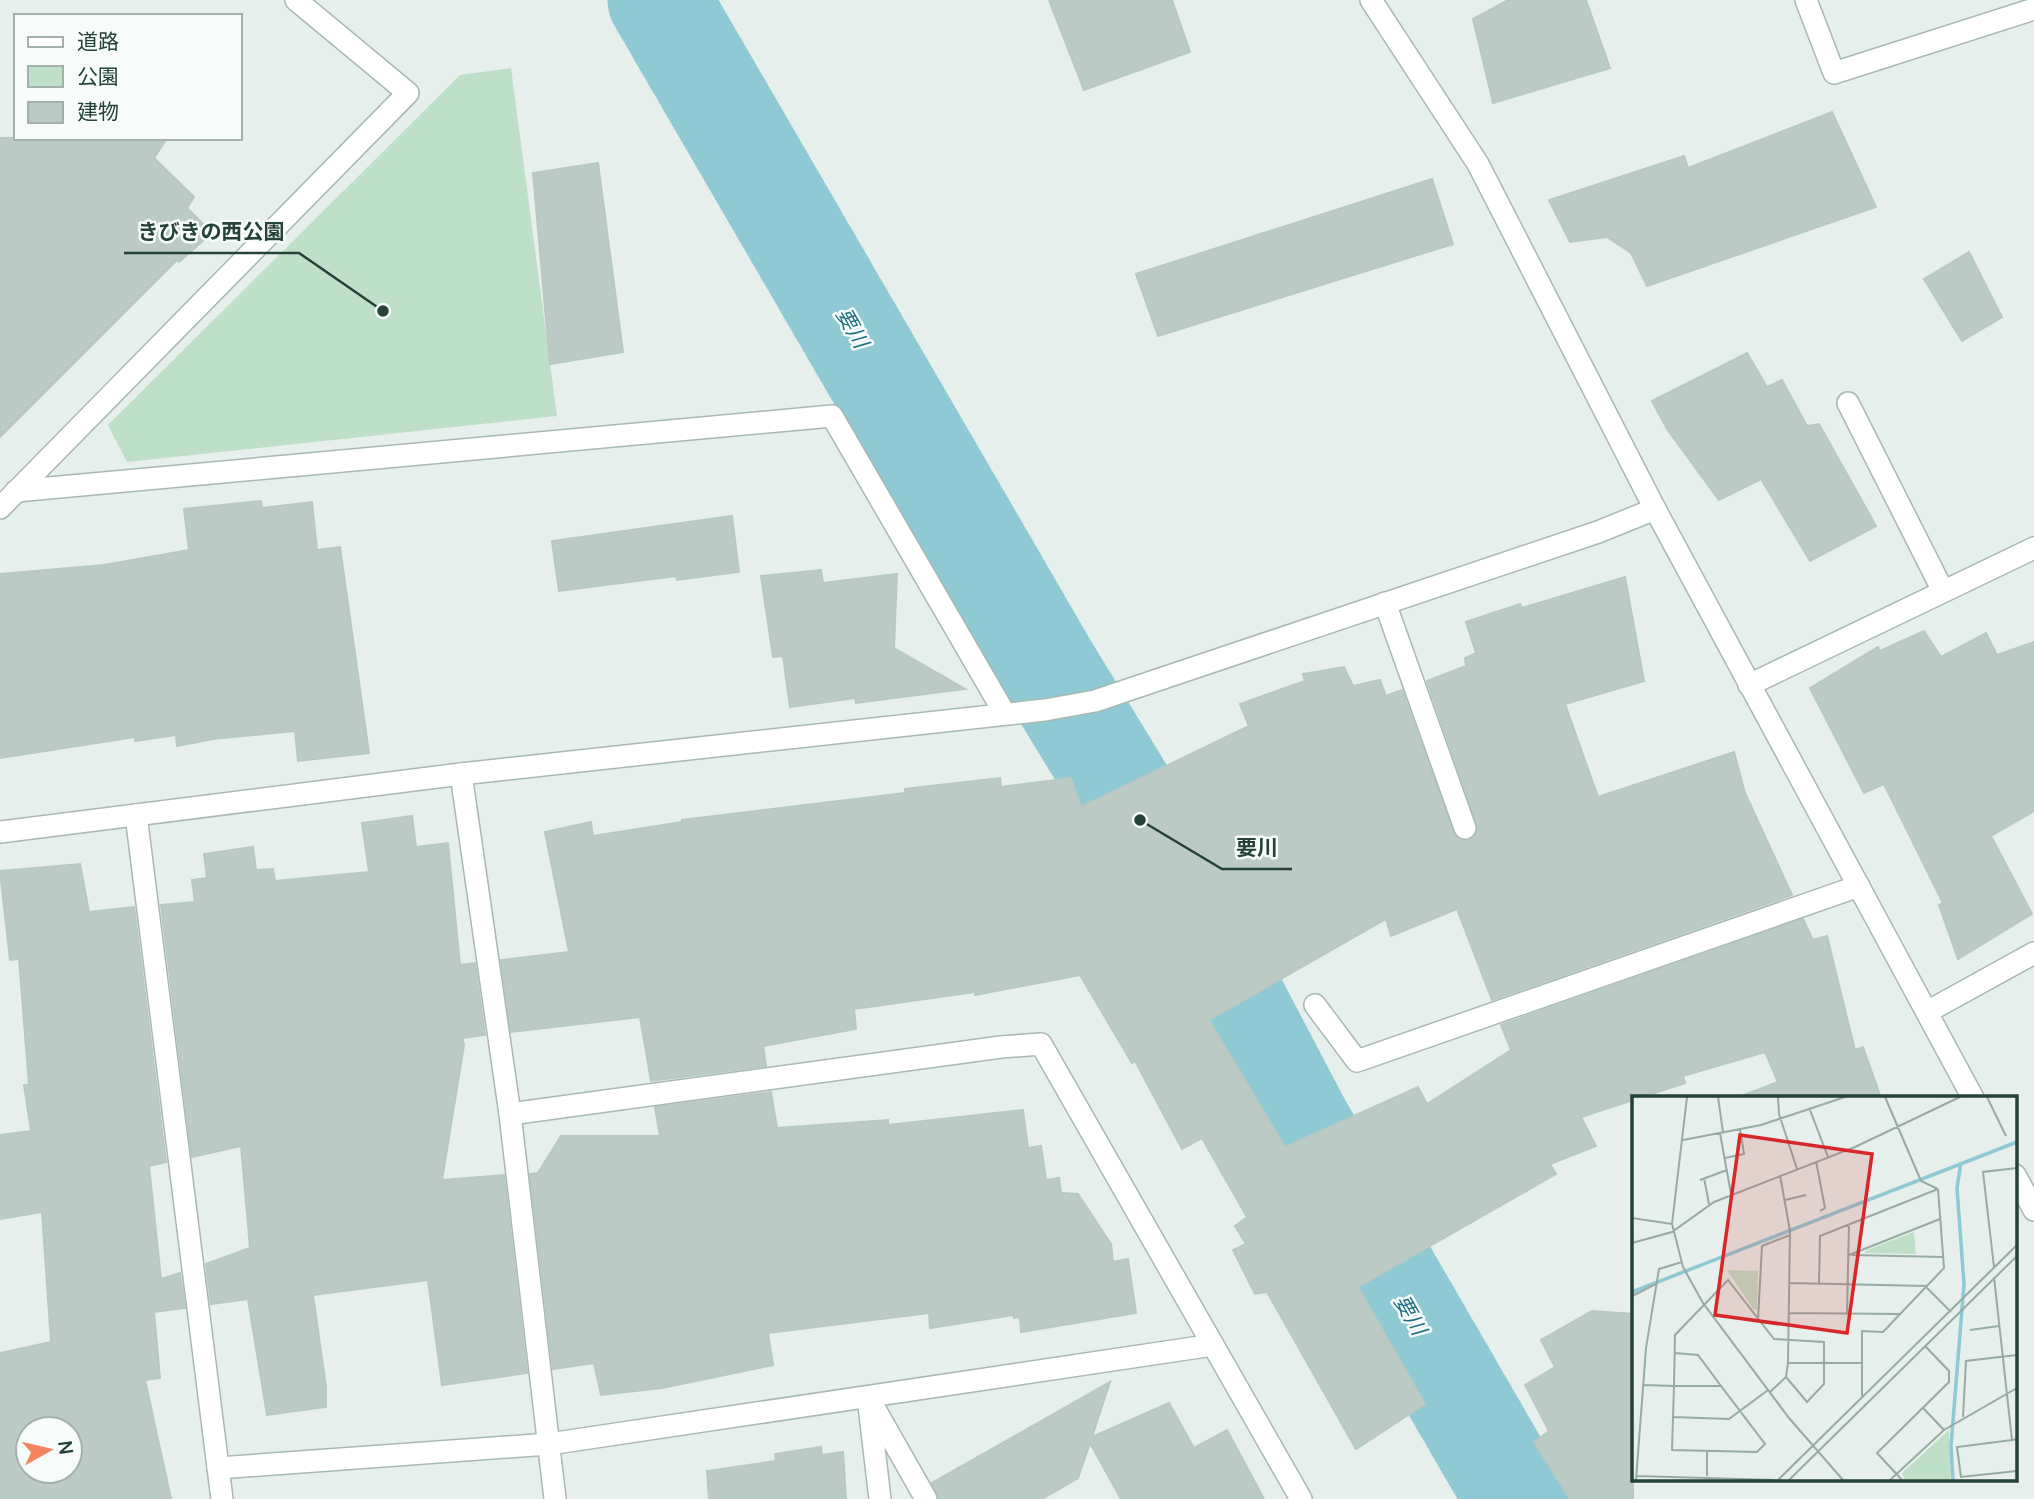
<svg xmlns="http://www.w3.org/2000/svg" width="2034" height="1499" viewBox="0 0 2034 1499" font-family="Manrope,'Noto Sans JP',sans-serif">
  <style>
    .green { fill: #bfe0c8 }
    .lines { fill: none; stroke-linecap: round; stroke-linejoin: round }
    .river { stroke: #8ec9d4; stroke-width: 103 }
    .building { fill: #bbcac4; stroke: #b8c9c2; stroke-width: 2; fill-rule: evenodd }
    .minor-casing { stroke: #a8b8b2; stroke-width: 24 }
    .minor { stroke: #fff; stroke-width: 21 }
    .labels { text-anchor: middle; stroke-width: 5; stroke-linejoin: round; paint-order: stroke }
    .water-label { font-size: 21px; font-style: italic; fill: #1c6f80; stroke: #f7fbf9 }
    .inset-river { fill: none; stroke: #8ec9d4; stroke-width: 3.5 }
    .inset-road { fill: none; stroke: #98aaa4; stroke-width: 2 }
    .view { fill: #d62828; fill-opacity: 0.15; stroke: #d62828; stroke-width: 3.5 }
    .inset-edge { fill: none; stroke: #24423a; stroke-width: 3.5 }
    .leader { fill: none; stroke: #24423a; stroke-width: 2.5 }
    .callout-dot { fill: #24423a; stroke: #f7fbf9; stroke-width: 2.5 }
    .callout-label { font-size: 21px; text-anchor: middle; font-weight: bold; fill: #24423a; stroke: #f7fbf9; stroke-width: 5; stroke-linejoin: round; paint-order: stroke }
  </style>
  <rect width="100%" height="100%" fill="#e6efeb"/>
  <path class="green" d="M511 68 557 416 127 462 108 425 460 75Z"/>
  <g class="lines">
    <path class="river" d="M659 0 1046 666 1140 820 1299 1123 1517 1499"/>
  </g>
  <g class="building">
    <path d="M1049 0H1172L1190 52 1084 90Z"/>
    <path d="M1508 0H1586L1610 68 1493 103 1473 19Z"/>
    <path d="M1832 112 1876 207 1647 286 1631 253 1607 237 1570 242 1549 200 1684 156 1688 168Z"/>
    <path d="M0 138H167L154 158 194 197 187 208 212 233 179 262 177 260 0 437Z"/>
    <path d="M598 163 623 352 550 364 533 173Z"/>
    <path d="M1432 179 1453 244 1158 336 1136 274Z"/>
    <path d="M1969 252 2002 317 1962 341 1924 279Z"/>
    <path d="M1747 353 1767 387 1782 380 1807 426 1819 424 1876 526 1810 561 1761 479 1719 500 1667 429 1652 401Z"/>
    <path d="M261 501 262 508 312 502 317 550 340 547 369 753 298 761 295 731 213 739 177 746 176 735 135 741V737L0 758V574L104 565 189 550 184 509Z"/>
    <path d="M732 516 739 572 677 580 676 576 559 591 552 541Z"/>
    <path d="M821 570 823 583 897 574 894 648 965 689 856 703 855 698 790 707 783 656 773 657 761 576Z"/>
    <path d="M1625 577 1644 681 1565 704 1598 797 1734 752 1745 793 1792 895 1492 1000 1457 909 1391 936 1386 919 1209 1020 1285 1147 1418 1087 1427 1104 1511 1050 1501 1025 1803 919 1813 940 1827 936 1855 1050 1863 1047 1881 1098H1742L1741 1096 1778 1082 1765 1052 1683 1076 1685 1083 1581 1117 1596 1146 1550 1164 1556 1174 1358 1287 1425 1404 1356 1449 1267 1292 1255 1294 1233 1250 1246 1244 1235 1226 1247 1217 1202 1138 1182 1149 1135 1061 1132 1063 1080 975 975 995V992L854 1009 856 1029 763 1046 766 1066 651 1081 640 1017 511 1032 501 960 569 952 545 832 591 822 593 836 682 822V820L905 793V789L1000 778 1001 787 1071 778 1081 807 1249 726 1240 704 1305 681 1303 674 1344 667 1353 686 1380 680 1386 696 1402 690 1453 832 1462 841 1470 840 1478 831 1477 824 1427 681 1466 666 1465 658 1476 653 1466 622 1520 604 1522 608Z"/>
    <path d="M1924 631 1941 657 1986 633 1997 655 2034 642V811L1991 836 2032 914 1958 959 1939 905 1943 903 1884 784 1864 793 1810 688 1878 647 1880 651Z"/>
    <path d="M412 816 416 847 448 843 460 965 475 963 485 1035 462 1038 464 1045 442 1180 504 1175 527 1373 442 1385 428 1280 313 1295 326 1387V1407L267 1415 248 1299 211 1304 206 1264 250 1248 241 1146 192 1157 161 905 195 902 192 880 207 878 204 854 253 847 256 870 273 869 275 881 369 872 362 823Z"/>
    <path d="M80 864 89 912 134 907 166 1162 149 1166 161 1279 180 1273 185 1308 154 1312 160 1378 145 1380 171 1499H0V1353L51 1342 42 1212 0 1219V1135L31 1131 24 1085H29L19 959 10 960 0 871ZM28 1429H70V1471H28Z"/>
    <path d="M771 1092 777 1128 888 1120V1125L1023 1110 1028 1148 1041 1146 1046 1180 1059 1178 1061 1193 1078 1194 1111 1244 1113 1262 1128 1259 1136 1313 1021 1332 1020 1317 1014 1318 1013 1315 930 1328 929 1313 768 1333 773 1365 662 1388 601 1395 594 1363 553 1369 530 1174 538 1173 561 1136H660L655 1107Z"/>
    <path d="M1592 1311 1633 1314V1499H1570L1534 1442 1549 1431 1525 1385 1555 1367 1541 1340Z"/>
    <path d="M1110 1382 1092 1437 1169 1403 1194 1448 1227 1430 1264 1499H1121L1090 1443 1078 1478 1042 1499H939L932 1483Z"/>
    <path d="M821 1447 822 1455 843 1452 846 1499H709L707 1471 776 1461 775 1454Z"/>
  </g>
  <g class="lines">
    <g class="minor-casing">
      <g id="minor">
        <path d="M1371 0 1478 164 1655 509 1973 1098"/>
        <path d="M1806 0 1834 73 2034 9"/>
        <path d="M1848 403 1943 591"/>
        <path d="M16 491 832 416 1005 714"/>
        <path d="M0 508 408 93 296 0"/>
        <path d="M1385 603 1465 828"/>
        <path d="M1749 685 2034 548"/>
        <path d="M461 774 510 1114 555 1499"/>
        <path d="M136 815 222 1499"/>
        <path d="M0 832 461 774 1045 710 1095 701 1598 532 1655 509"/>
        <path d="M1315 1005 1357 1061 1859 886"/>
        <path d="M1927 1012 2034 953"/>
        <path d="M510 1114 1001 1047 1041 1044 1301 1499"/>
        <path d="M2015 1175 2034 1210"/>
        <path d="M868 1397 926 1499"/>
        <path d="M869 1406 880 1499"/>
        <path d="M218 1468 549 1444 1213 1345"/>
      </g>
    </g>
    <use href="#minor" class="minor"/>
  </g>
  <g class="labels">
    <g class="water-label">
      <text transform="translate(852 328) rotate(60)" y="7">要川</text>
      <text transform="translate(1410 1315) rotate(60)" y="7">要川</text>
    </g>
  </g>
  <g transform="translate(1632 1096)">
    <rect width="385" height="385" fill="#e6efeb"/>
    <path d="M282 136 284 158 233 157V155ZM95 174 126 175 125 213 122 214ZM317 334 319 384H273L270 377Z" fill="#bfe0c8"/>
    <path class="inset-river" d="M0 196 385 46M321 384 319 350 332 188 325 92 329 66"/>
    <path class="inset-road" d="M55 1 40 128 51 171 71 207 157 322 211 384M86 1 91 36M146 1 147 18 165 73M253 1 289 85 306 93M355 1 374 40M178 14 196 61M88 37 99 98M51 44 129 29 213 1M93 62 112 58 108 33M184 65 193 112 188 115M72 82 77 108M68 84 95 74M153 104 174 99M0 122 40 128M0 147 40 136 82 106 223 51 328 1M217 159 308 123M220 159 311 161M362 171 351 76 385 72M362 181 380 344 385 343M157 187 295 190M187 187 188 140 306 93M294 191 319 216M0 200 24 188M156 217 268 218M215 218 217 128M126 223 130 150 158 139M338 234 367 230M43 257 66 259 89 290M156 267H229M12 289 42 290H89L133 348 125 356 40 354 42 290 43 239 96 184 142 243 192 246V288L175 306 154 281M138 296 154 281 156 267 158 135 148 79M230 300V235L251 236 312 172 306 93M291 312 312 334M41 321 97 323 136 294M331 321 334 265 385 259M380 344 325 351 329 381 385 375M75 355V380M5 380 143 384M4 384 14 252 27 173 50 166M146 384 385 149M157 384 385 160M258 384 312 334 385 292M270 384 245 357 317 286V275L293 250"/>
    <path class="view" d="M108 39 240 58 215 237 83 219Z"/>
    <rect width="385" height="385" class="inset-edge"/>
  </g>
  <path class="leader" d="M383 311L299 253H124M1140 820L1222 869H1292"/>
  <g class="callout-dot">
    <circle cx="383" cy="311" r="7"/>
    <circle cx="1140" cy="820" r="7"/>
  </g>
  <g class="callout-label">
    <text x="211" y="239">きびきの西公園</text>
    <text x="1257" y="855">要川</text>
  </g>
  <rect x="14" y="14" width="228" height="126" fill="#f7fbf9" stroke="#a3b1ad" stroke-width="2"/>
  <rect x="28" y="37" width="35" height="10" fill="#ffffff" stroke="#a3b1ad" stroke-width="2"/>
  <text x="77" y="49" font-size="21" fill="#24423a">道路</text>
  <rect x="28" y="66" width="35" height="21" fill="#bfe0c8" stroke="#a3b1ad" stroke-width="2"/>
  <text x="77" y="84" font-size="21" fill="#24423a">公園</text>
  <rect x="28" y="102" width="35" height="21" fill="#bbcac4" stroke="#a3b1ad" stroke-width="2"/>
  <text x="77" y="119" font-size="21" fill="#24423a">建物</text>
  <g transform="translate(49 1450) rotate(82)"><circle r="33" fill="#f7fbf9" stroke="#a3b1ad" stroke-width="2"/>
  <path d="M0-5L12 26L0 18L-12 26Z" fill="#f4845f"/>
  <text y="-10" font-size="19" font-weight="bold" text-anchor="middle" fill="#24423a">N</text>
  </g>
</svg>
